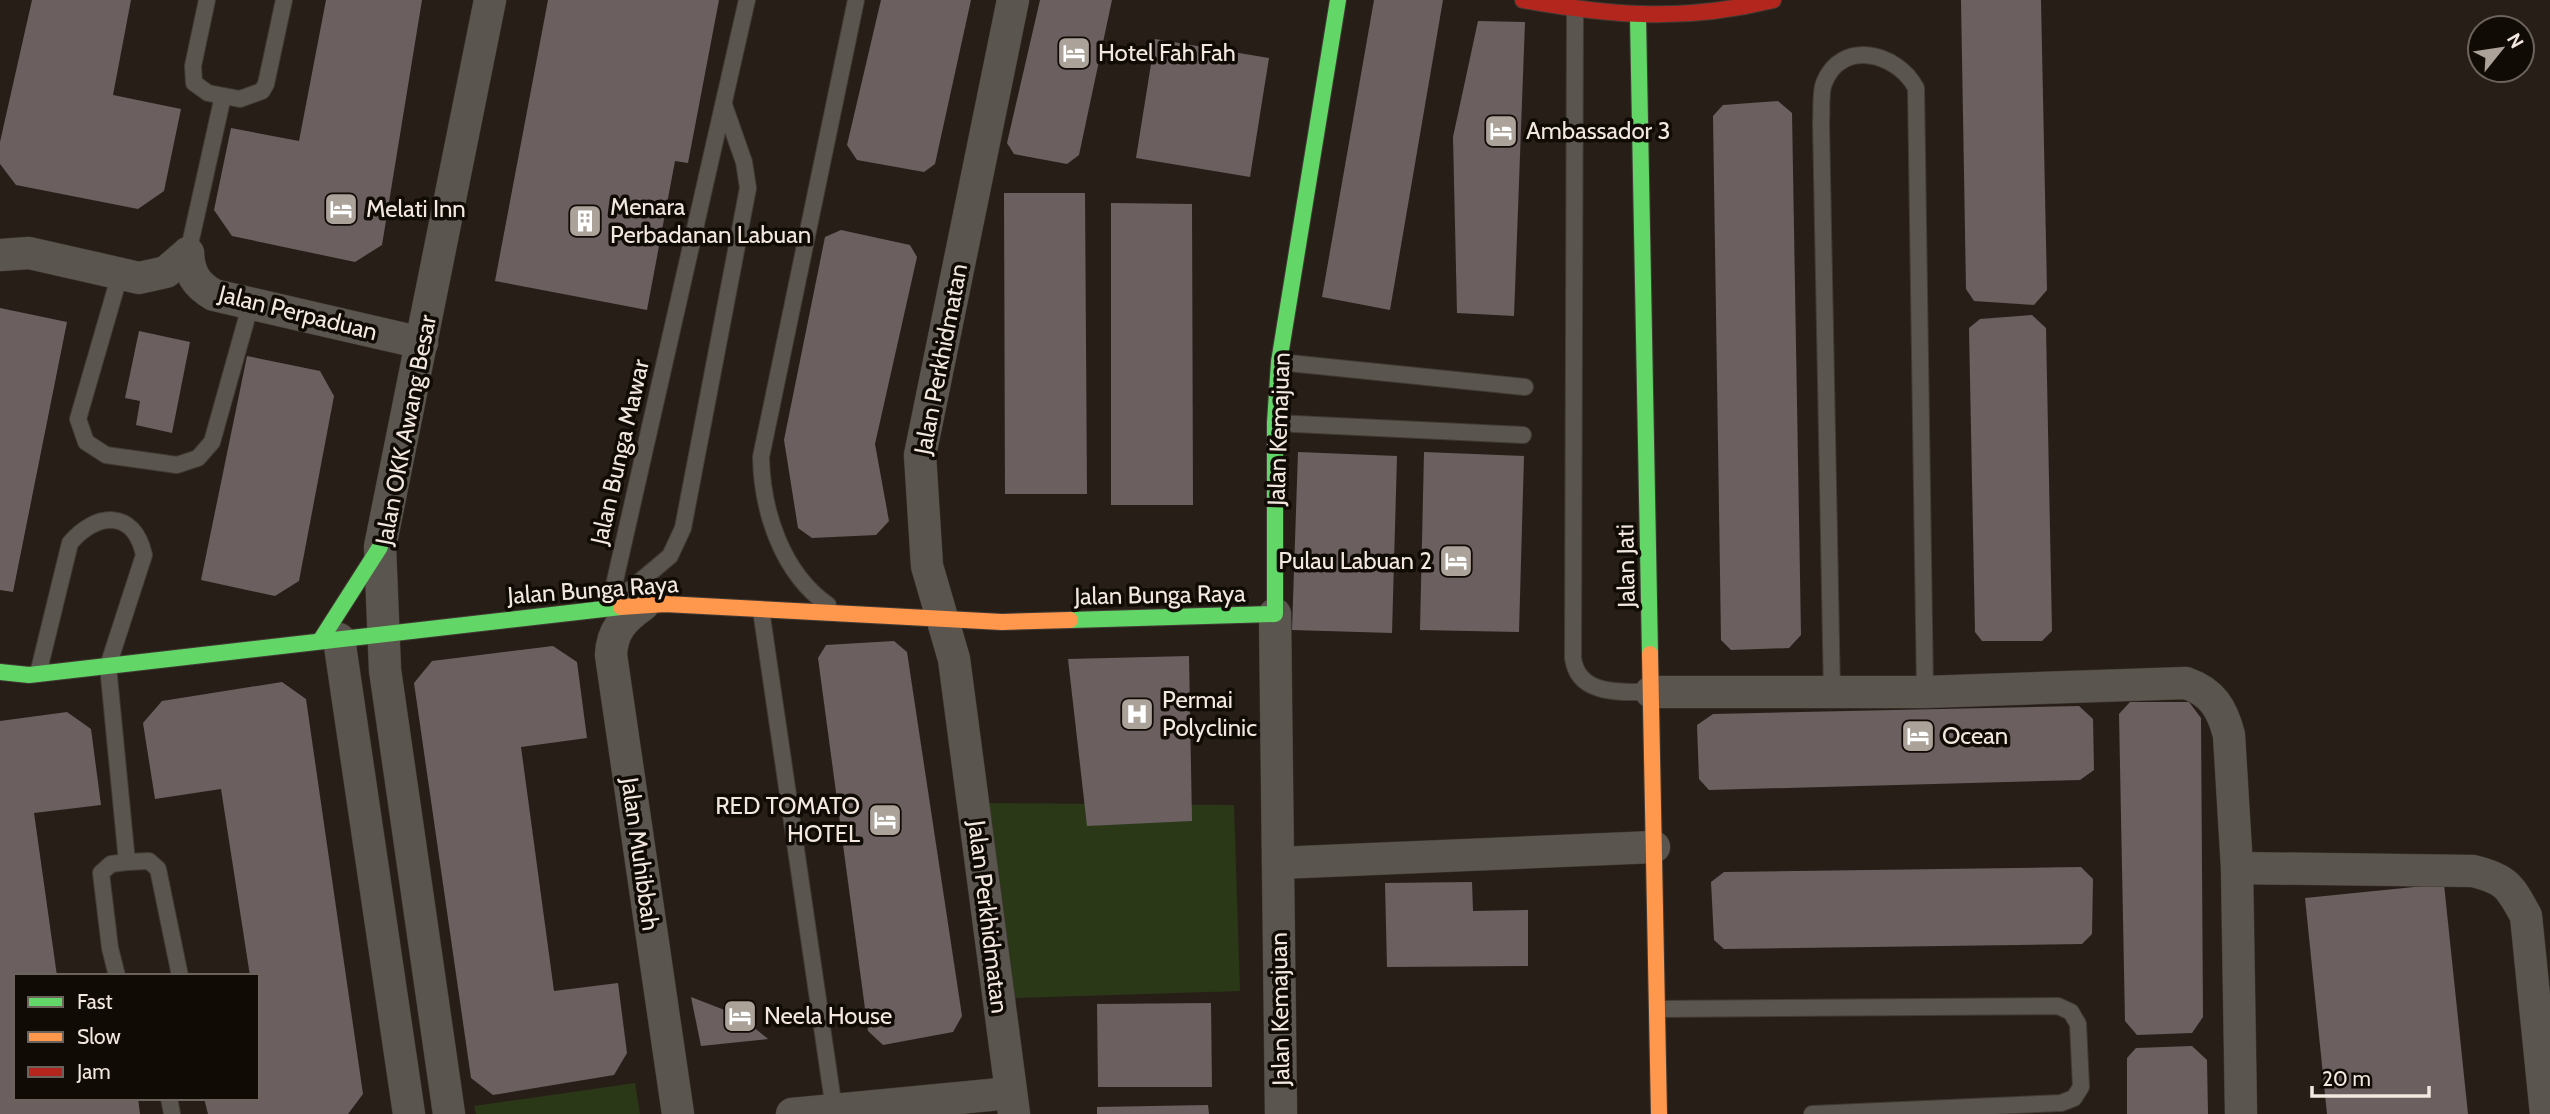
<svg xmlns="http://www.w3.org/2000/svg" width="2550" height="1114" viewBox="0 0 2550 1114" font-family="Cabin,sans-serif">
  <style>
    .green { fill: #2b3818 }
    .building { fill: #6b5f60 }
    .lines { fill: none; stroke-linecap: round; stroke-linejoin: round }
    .lane-casing { stroke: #423b35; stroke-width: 18 }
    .street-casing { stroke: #423b35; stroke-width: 33 }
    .fast-casing { stroke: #423b35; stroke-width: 18 }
    .slow-casing { stroke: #423b35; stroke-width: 18 }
    .jam-casing { stroke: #423b35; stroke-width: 18 }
    .lane { stroke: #5b554f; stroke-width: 16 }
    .street { stroke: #5b554f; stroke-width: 32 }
    .fast { stroke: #63d668; stroke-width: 16 }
    .slow { stroke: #ff974d; stroke-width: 16 }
    .jam { stroke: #b3261e; stroke-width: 16 }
    .labels { text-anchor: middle; stroke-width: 7; stroke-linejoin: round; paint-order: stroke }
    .poi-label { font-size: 24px; fill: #f2e8df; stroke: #110b05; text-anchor: start }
    .street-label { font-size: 24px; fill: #f2e8df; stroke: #110b05 }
  </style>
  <rect width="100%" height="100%" fill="#271f17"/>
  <g class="green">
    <path d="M986 803 1234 805 1240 991 1014 998Z"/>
    <path d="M635 1083 640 1114H476L474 1106Z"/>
  </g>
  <g class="building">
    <path d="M32 0H131L113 95 181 109 164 191 138 209 16 185 0 164V142Z"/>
    <path d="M326 0H422L382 245 355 262 232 236 214 210 231 128 299 141Z"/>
    <path d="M548 0H719L688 163 675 161 647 310 495 281Z"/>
    <path d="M881 0H971L935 164 924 172 857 160 847 145Z"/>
    <path d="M1040 0H1112L1079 155 1067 164 1014 154 1007 143Z"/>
    <path d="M1374 0H1443L1390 310 1322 297Z"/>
    <path d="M1961 0H2041L2047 290 2034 305 1974 301 1966 289Z"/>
    <path d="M1478 21 1525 22 1514 316 1457 313 1453 137Z"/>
    <path d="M1155 39 1269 58 1250 177 1136 158Z"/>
    <path d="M1778 101 1792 113 1801 635 1789 648 1731 650 1721 640 1713 116 1723 105Z"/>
    <path d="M1004 193H1085L1087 494H1005Z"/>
    <path d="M1111 203 1192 204 1193 505H1111Z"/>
    <path d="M841 230 910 245 917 257 875 444 889 521 876 535 812 538 798 528 784 440 825 237Z"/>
    <path d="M0 308 67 322 13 592 0 590Z"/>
    <path d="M2032 315 2046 328 2052 631 2042 641H1982L1975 632 1969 328 1980 319Z"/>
    <path d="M139 331 190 342 172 433 136 425 140 401 125 398Z"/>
    <path d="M247 356 320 371 334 396 299 581 275 596 201 580Z"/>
    <path d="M1298 452 1397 456 1392 633 1292 630Z"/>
    <path d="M1424 452 1524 456 1519 632 1420 630Z"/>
    <path d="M894 641 907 652 962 1016 953 1032 883 1045 868 1031 818 658 826 645Z"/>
    <path d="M553 646 577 662 587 738 521 747 554 991 618 983 627 1053 614 1075 493 1095 471 1078 414 683 432 661Z"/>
    <path d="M1189 656 1192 821 1087 826 1068 659Z"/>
    <path d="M282 682 306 699 363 1094 348 1114H208L204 1098H257V976H250L221 789 155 799 143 723 162 701Z"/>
    <path d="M2130 702H2189L2201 718 2203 1017 2192 1033 2137 1035 2125 1021 2119 714Z"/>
    <path d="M2079 706 2093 719 2094 770 2080 780 1709 790 1699 779 1697 725 1713 714Z"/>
    <path d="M67 712 91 729 101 805 34 813 57 976H16V1098H138L140 1114H0V721Z"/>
    <path d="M2081 867 2093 879 2092 934 2082 944 1724 949 1714 940 1711 882 1724 872Z"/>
    <path d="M1472 882 1473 911 1528 910V966L1387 967 1385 883Z"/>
    <path d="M2444 884 2468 1114H2327L2305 898Z"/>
    <path d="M691 997 740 1016 768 1039 701 1046Z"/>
    <path d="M1211 1003 1212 1087H1098L1097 1004Z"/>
    <path d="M2192 1046 2207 1060 2208 1114H2127V1058L2136 1048Z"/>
    <path d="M1208 1105 1209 1114H1097V1107Z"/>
  </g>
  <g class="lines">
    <g class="lane-casing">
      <g id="lane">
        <path d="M207 0 193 66 194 83 208 93 240 99 262 91 266 84 284 0"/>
        <path d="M1575 10 1573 658C1578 696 1621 692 1651 692"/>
        <path d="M188 253 223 96"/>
        <path d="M120 274 78 419 86 442 106 455 177 465 198 458 212 442 251 303"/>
        <path d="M1279 362 1525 387"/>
        <path d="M1275 423 1523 435"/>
        <path d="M619 599 670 556 683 528 748 188 744 162 724 105"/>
        <path d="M828 605C782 573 762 511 761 457L856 0"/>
        <path d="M609 607 747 0"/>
        <path d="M761 610 834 1109"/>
        <path d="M38 674 70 543C96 512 134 509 144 555L108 666 127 862 149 861 158 869 180 976"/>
        <path d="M1832 693 1821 122C1822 110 1820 93 1824 83 1841 39 1897 52 1916 88L1925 692"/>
        <path d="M117 976 110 948 101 873 111 864 127 862"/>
        <path d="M1657 1009 2058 1006 2071 1012 2078 1024 2081 1087 2074 1098 2061 1103 1812 1114"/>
        <path d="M169 1098 172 1114"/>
      </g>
    </g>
    <g class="street-casing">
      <g id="street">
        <path d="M1013 0 920 455 927 566 954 659 1014 1114"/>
        <path d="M188 253C189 273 196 285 214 295L422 343"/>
        <path d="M0 255 29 253 139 278 166 272 188 253"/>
        <path d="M643 605C623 619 612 631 611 655L678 1114"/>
        <path d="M1275 614 1281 1114"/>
        <path d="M339 639 409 1114"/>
        <path d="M1651 692H1925L2186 683C2212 692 2222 708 2229 735L2237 868 2241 1114"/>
        <path d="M1278 863 1654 847"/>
        <path d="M2237 868 2473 871C2506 879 2510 886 2526 916L2546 1114"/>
        <path d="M449 1114 385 670 380 547 490 0"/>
        <path d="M792 1114 1011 1093"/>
      </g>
    </g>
    <g class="fast-casing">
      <g id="fast">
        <path d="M1638 17 1650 654"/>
        <path d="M1070 620 1275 614V423L1279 362 1338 0"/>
        <path d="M320 641 380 547"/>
        <path d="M0 672 29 675 621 607"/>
      </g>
    </g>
    <g class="slow-casing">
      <g id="slow">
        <path d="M621 607 665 604 1002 622 1070 620"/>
        <path d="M1650 654 1659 1114"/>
      </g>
    </g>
    <g class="jam-casing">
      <path id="jam" d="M1523 0C1612 16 1684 22 1773 0"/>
    </g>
    <use href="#lane" class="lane"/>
    <use href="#street" class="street"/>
    <use href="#fast" class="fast"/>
    <use href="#slow" class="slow"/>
    <use href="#jam" class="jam"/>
  </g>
  <defs>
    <g id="hotel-square" transform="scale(1.75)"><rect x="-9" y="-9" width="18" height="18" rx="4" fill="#aba299" stroke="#110b05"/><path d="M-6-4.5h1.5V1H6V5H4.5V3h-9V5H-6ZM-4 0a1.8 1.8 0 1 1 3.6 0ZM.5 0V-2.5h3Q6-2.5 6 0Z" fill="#fff"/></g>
    <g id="building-square" transform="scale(1.75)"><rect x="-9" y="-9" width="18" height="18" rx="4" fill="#aba299" stroke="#110b05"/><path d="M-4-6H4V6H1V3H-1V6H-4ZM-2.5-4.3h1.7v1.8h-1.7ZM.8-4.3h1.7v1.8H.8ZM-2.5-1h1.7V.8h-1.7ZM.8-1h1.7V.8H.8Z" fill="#fff"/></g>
    <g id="hospital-square" transform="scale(1.75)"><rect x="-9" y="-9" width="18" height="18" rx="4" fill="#aba299" stroke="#110b05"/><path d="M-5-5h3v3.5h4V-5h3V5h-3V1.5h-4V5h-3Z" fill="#fff"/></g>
  </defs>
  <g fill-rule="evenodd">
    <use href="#hotel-square" x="1074" y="53"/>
    <use href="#hotel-square" x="1501" y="131"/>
    <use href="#hotel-square" x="341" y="209"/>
    <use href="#building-square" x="585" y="221"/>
    <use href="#hotel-square" x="1456" y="561"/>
    <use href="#hospital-square" x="1137" y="714"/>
    <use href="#hotel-square" x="1918" y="736"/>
    <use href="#hotel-square" x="885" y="820"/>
    <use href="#hotel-square" x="740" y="1016"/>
  </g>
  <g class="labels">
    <g class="poi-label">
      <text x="1098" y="61">Hotel Fah Fah</text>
      <text x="1526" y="139">Ambassador 3</text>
      <text x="610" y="215">Menara<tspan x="610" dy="28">Perbadanan Labuan</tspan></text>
      <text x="366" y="217">Melati Inn</text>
      <text x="1432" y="569" text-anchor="end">Pulau Labuan 2</text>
      <text x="1162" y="708">Permai<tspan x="1162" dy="28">Polyclinic</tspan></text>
      <text x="1942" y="744">Ocean</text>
      <text x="860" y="814" text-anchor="end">RED TOMATO<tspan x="860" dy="28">HOTEL</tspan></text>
      <text x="764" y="1024">Neela House</text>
    </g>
    <g class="street-label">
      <text transform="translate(298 313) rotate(14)" y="8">Jalan Perpaduan</text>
      <text transform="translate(941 359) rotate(-79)" y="8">Jalan Perkhidmatan</text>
      <text transform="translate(1279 429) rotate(-88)" y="8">Jalan Kemajuan</text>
      <text transform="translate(406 430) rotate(-79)" y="8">Jalan OKK Awang Besar</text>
      <text transform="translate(620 452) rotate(-77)" y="8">Jalan Bunga Mawar</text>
      <text transform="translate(1626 566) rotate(-91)" y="8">Jalan Jati</text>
      <text transform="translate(593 590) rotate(-4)" y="8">Jalan Bunga Raya</text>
      <text transform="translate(1160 595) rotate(-1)" y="8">Jalan Bunga Raya</text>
      <text transform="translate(640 854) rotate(82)" y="8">Jalan Muhibbah</text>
      <text transform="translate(988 917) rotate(83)" y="8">Jalan Perkhidmatan</text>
      <text transform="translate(1280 1009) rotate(-91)" y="8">Jalan Kemajuan</text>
    </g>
  </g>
  <rect x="14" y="974" width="245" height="126" fill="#110b05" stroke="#6b635c" stroke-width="2"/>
  <rect x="28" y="997" width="35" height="10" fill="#63d668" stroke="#6b635c" stroke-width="2"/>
  <text x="77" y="1009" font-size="21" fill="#f2e8df">Fast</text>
  <rect x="28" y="1032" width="35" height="10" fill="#ff974d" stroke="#6b635c" stroke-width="2"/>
  <text x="77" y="1044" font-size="21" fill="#f2e8df">Slow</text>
  <rect x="28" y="1067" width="35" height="10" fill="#b3261e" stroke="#6b635c" stroke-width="2"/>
  <text x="77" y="1079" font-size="21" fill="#f2e8df">Jam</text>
  <g transform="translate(2501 49) rotate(60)"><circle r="33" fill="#110b05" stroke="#6b635c" stroke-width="2"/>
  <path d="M0-5L12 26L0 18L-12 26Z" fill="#aba299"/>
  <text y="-10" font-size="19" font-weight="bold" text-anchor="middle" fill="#f2e8df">N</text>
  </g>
  <path d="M2312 1086v10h117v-10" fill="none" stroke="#f2e8df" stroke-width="3.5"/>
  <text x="2322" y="1086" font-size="21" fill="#f2e8df" stroke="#110b05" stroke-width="5" paint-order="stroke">20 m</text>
</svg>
